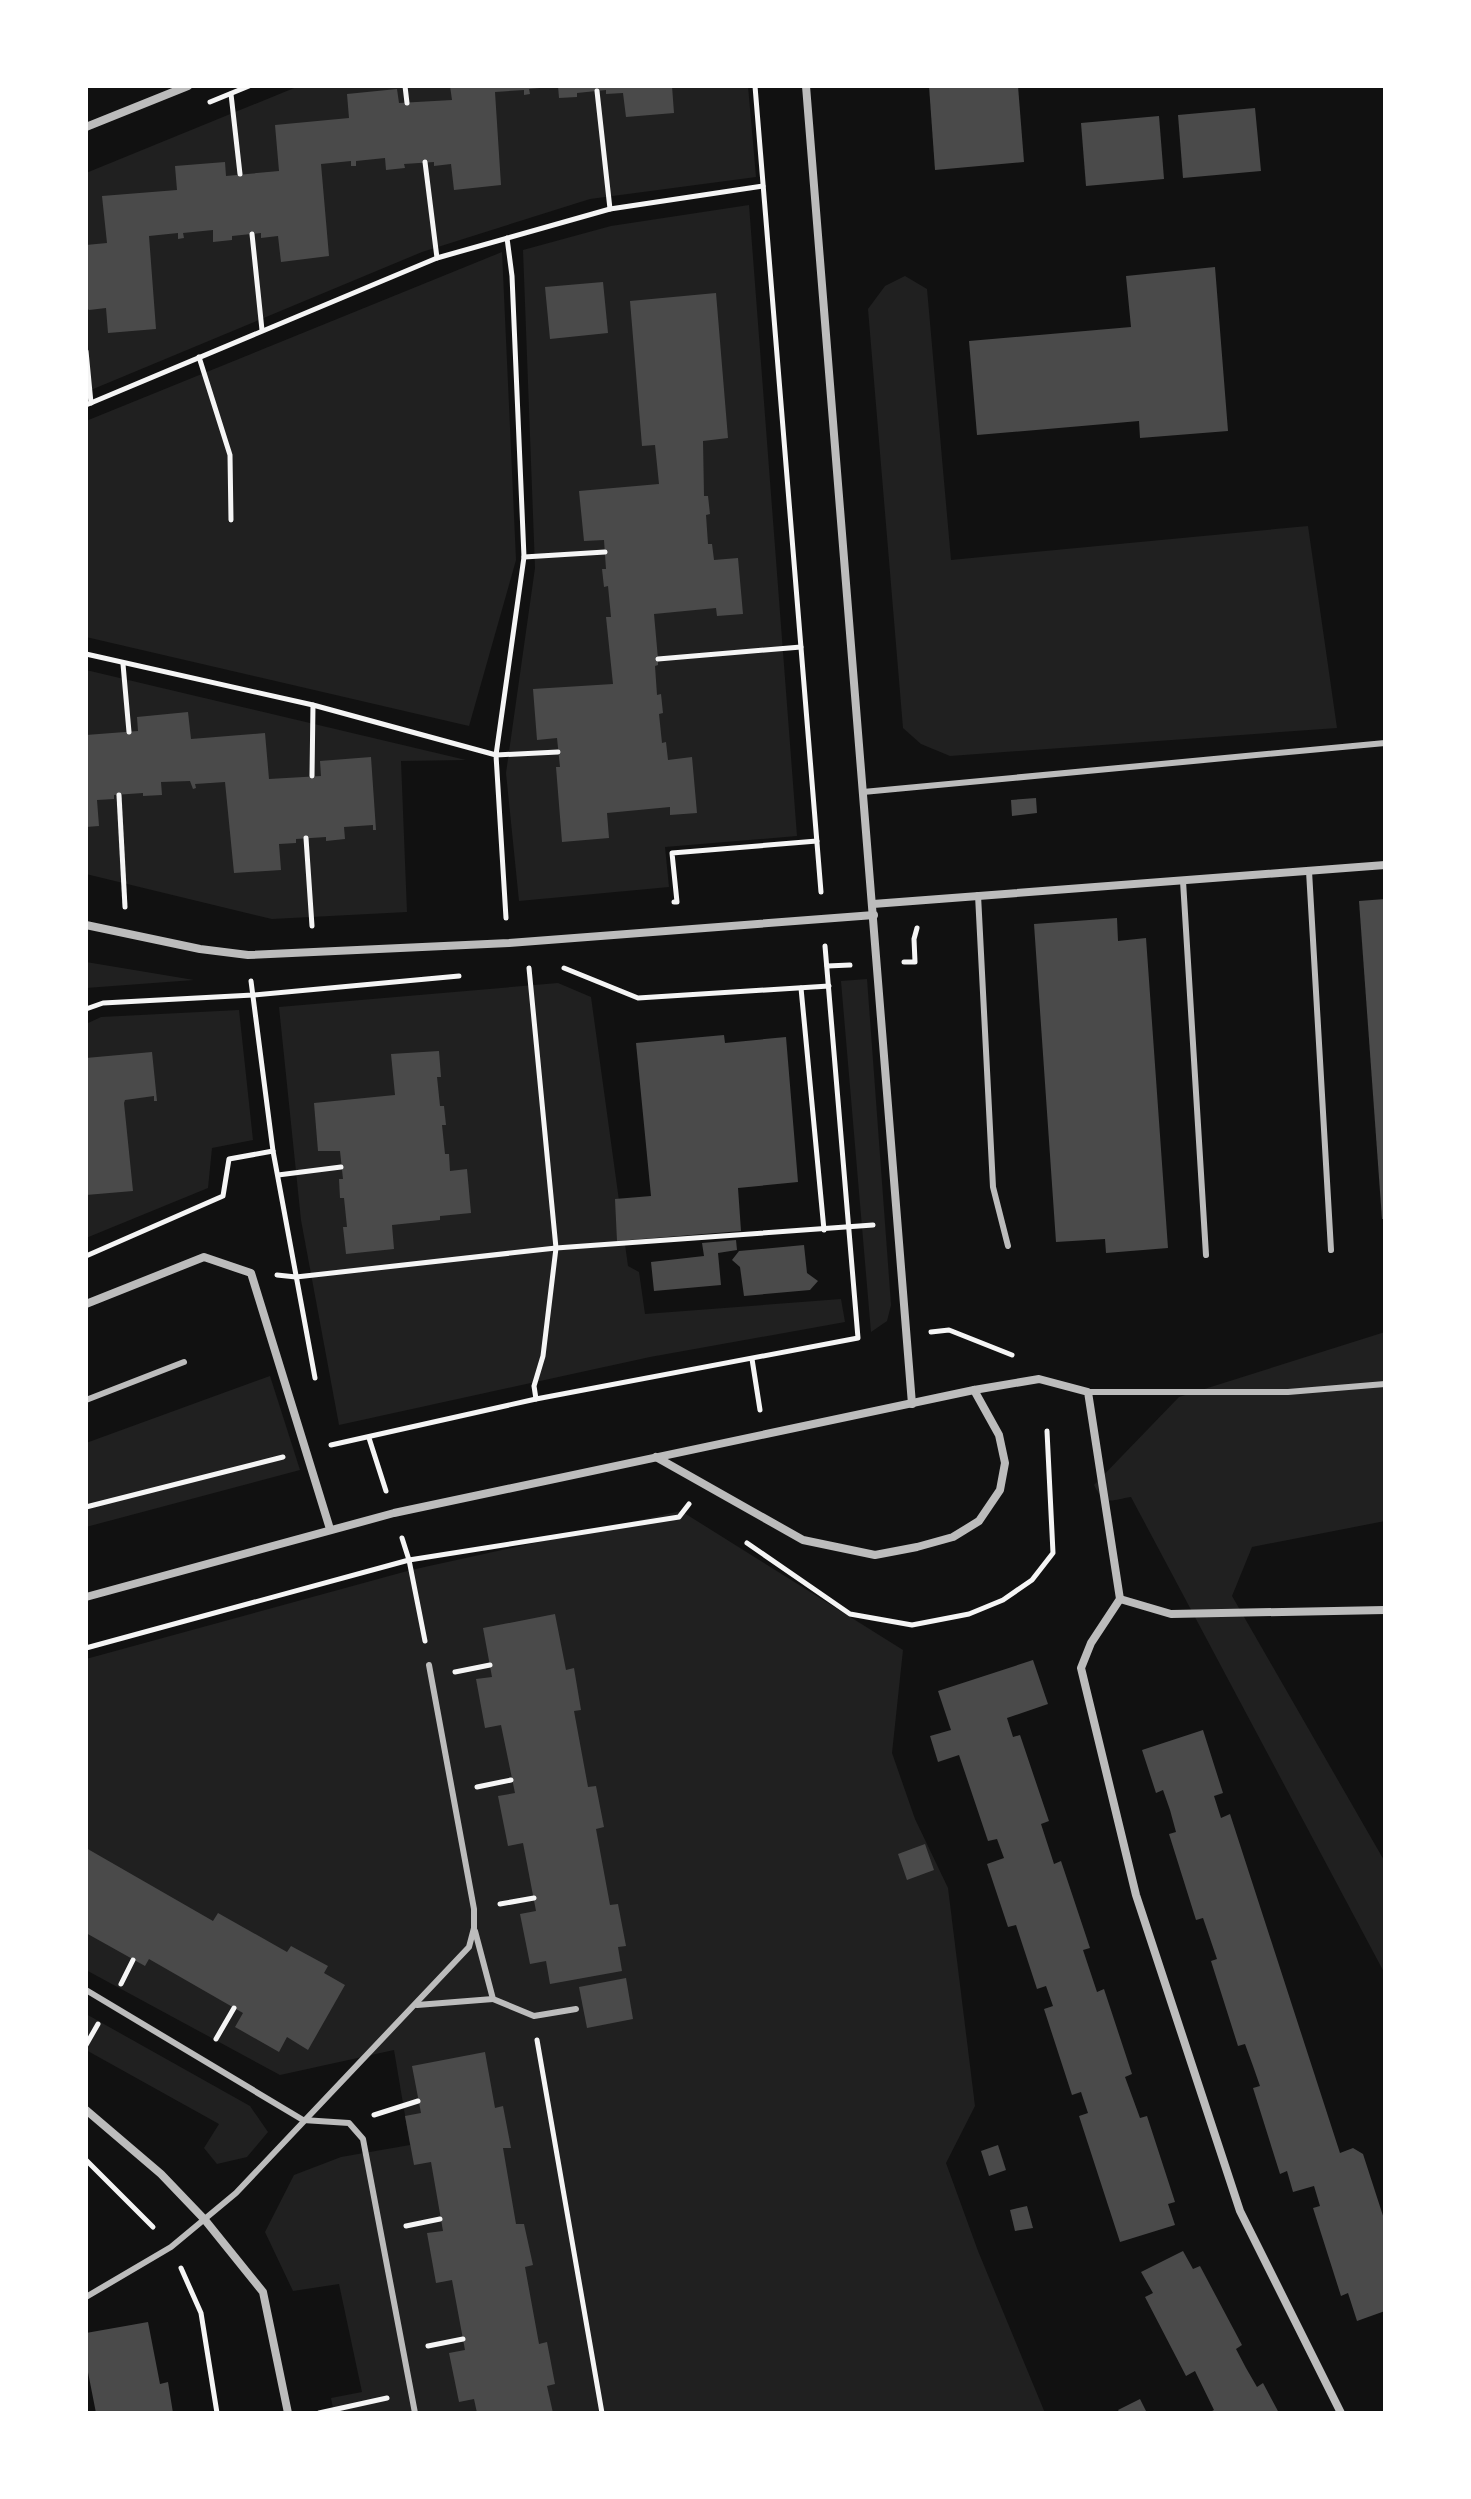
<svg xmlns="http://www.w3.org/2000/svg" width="1471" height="2499" viewBox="0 0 1471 2499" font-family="Roboto,sans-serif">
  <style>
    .green { fill: #202020 }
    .building { fill: #4a4a4a }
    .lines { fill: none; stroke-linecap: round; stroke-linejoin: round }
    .path { stroke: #f5f5f5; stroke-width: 5 }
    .service { stroke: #bcbcbc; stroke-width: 6 }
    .minor { stroke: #bcbcbc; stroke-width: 8 }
  </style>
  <rect width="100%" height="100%" fill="#111"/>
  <g class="green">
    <path d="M299 86H748L756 177 590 199 422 252 86 392V173Z"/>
    <path d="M749 205 797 836 665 847 669 887 519 901 506 773 535 568 523 250 611 226Z"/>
    <path d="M502 252 516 560 469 726 86 637V421Z"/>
    <path d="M905 276 927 289 951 560 1308 526 1337 728 950 756 921 744 903 728 868 309 885 286Z"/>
    <path d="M86 670 466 760 401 761 407 912 272 919 86 874Z"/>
    <path d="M86 962 194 980 86 988Z"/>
    <path d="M867 979 891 1305 887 1321 871 1332 841 981Z"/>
    <path d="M558 983 591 997 628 1266 639 1272 645 1314 841 1299 845 1322 650 1357 339 1425 301 1220 279 1007Z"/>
    <path d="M239 1010 253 1140 212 1148 208 1188 86 1238V1024L101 1017Z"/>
    <path d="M1385 1332V1521L1252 1547 1232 1596 1385 1862V1974L1131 1497C1111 1500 1105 1507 1094 1485L1179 1397Z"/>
    <path d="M270 1376 300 1470 86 1527V1443Z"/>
    <path d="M681 1511 903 1650 892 1753 915 1819 948 1888 975 2106 946 2163 978 2251 1045 2413H334L331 2398 362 2392 339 2284 293 2291 265 2232 294 2175 341 2157 410 2145 394 2050 280 2075 86 1970V1659L411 1570Z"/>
    <path d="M86 2014 250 2106 268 2132 247 2157 217 2164 204 2148 219 2124 86 2050Z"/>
  </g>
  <g class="building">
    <path d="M450 86H540V88L529 89 530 94 524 95V90L495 92 501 185 454 190 451 164 434 166V162L404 164 405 168 386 170 385 158 356 161V166H351V161L321 164 329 256 281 262 278 236 261 238V233L232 236V240L213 242V230L183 233 184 238 178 239V233L149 236 156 329 108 333 106 308 89 310 86 307V245L107 243 102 196 177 190 175 166 225 162 226 176 279 171 275 125 349 118 347 94 397 89 399 103 452 100Z"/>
    <path d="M558 86H672L674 113 626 117 623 93 606 94V90L577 93V97L559 98Z"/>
    <path d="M929 86H1018L1024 162 935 170Z"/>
    <path d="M1255 108 1261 171 1183 178 1178 115Z"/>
    <path d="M1159 116 1164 179 1086 186 1081 123Z"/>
    <path d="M1215 267 1228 431 1140 438 1139 421 977 435 969 341 1131 327 1126 276Z"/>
    <path d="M603 282 608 333 550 339 545 287Z"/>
    <path d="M716 293 728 438 703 441 704 496H708L710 514 706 515 708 544H712L714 560 738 558 743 614 717 616 716 608 654 614 658 659V665L655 666 657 695 661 694 663 713 659 714 662 743 666 742 668 760 692 757 697 813 670 815V807L607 813 609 838 562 842 556 767H560L557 738 537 740 533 689 613 684 606 617H611L608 586 604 587 602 569H606L604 540 584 541 579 491 659 484 655 445 642 446 630 301Z"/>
    <path d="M188 712 191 739 265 733 269 779 321 776 320 761 371 757 376 830H373V825L344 827 345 839 326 841V837L296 839V843L279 844 281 870 234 873 225 782 195 784 196 788 193 789 190 781 161 782 162 795 143 796V793L114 795V799L97 800 99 826 86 827V735L138 731 137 717Z"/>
    <path d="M1036 798 1037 813 1012 816 1011 800Z"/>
    <path d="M1385 899V1219H1382L1359 901Z"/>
    <path d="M1117 918 1118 941 1146 938 1168 1248 1106 1253 1105 1239 1056 1242 1034 924Z"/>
    <path d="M724 1035 725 1043 786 1037 798 1182 738 1188 741 1231 617 1241 615 1199 651 1196 636 1043Z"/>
    <path d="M439 1051 441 1077H437L440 1106H444L446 1125H442L445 1154H449L450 1171 467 1169 471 1213 440 1216V1220L392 1225 394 1249 346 1254 343 1227H347L344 1198H340L339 1179H343L340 1151H318L314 1103 395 1095 391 1054Z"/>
    <path d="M152 1052 157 1101H154V1096L125 1100 124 1103 133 1191 86 1195V1058Z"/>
    <path d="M736 1240 737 1250 718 1253 721 1285 654 1291 651 1262 704 1256 702 1243Z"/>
    <path d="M804 1245 807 1273 818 1281 810 1290 744 1296 740 1267 732 1260 739 1251Z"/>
    <path d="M555 1614 566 1670 574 1668 581 1710 574 1711 588 1787 596 1786 604 1827 596 1829 610 1905 618 1904 626 1946 618 1947 622 1971 550 1984 546 1961 530 1964 520 1914 536 1911 523 1843 508 1846 498 1796 515 1793 501 1725 485 1728 476 1679 492 1677 483 1628Z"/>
    <path d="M1033 1660 1048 1704 1007 1718 1013 1737 1020 1735 1049 1821 1041 1824 1054 1864 1061 1861 1090 1948 1083 1950 1097 1992 1104 1989 1132 2074 1125 2077 1140 2118 1147 2116 1175 2202 1168 2204 1175 2225 1120 2242 1079 2116 1088 2113 1081 2092 1072 2095 1044 2009 1053 2006 1046 1986 1037 1989 1016 1925 1008 1927 987 1864 1004 1858 997 1839 988 1841 959 1755 938 1762 930 1736 951 1730 938 1691Z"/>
    <path d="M1203 1730 1223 1793 1214 1796 1221 1818 1230 1814 1340 2153 1353 2148 1363 2154 1385 2222V2311L1357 2321 1348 2293 1341 2296 1313 2208 1320 2206 1314 2186 1293 2192 1287 2171 1280 2174 1253 2088 1260 2086 1253 2066 1245 2044 1238 2046 1211 1961 1217 1959 1203 1918 1196 1920 1169 1834 1176 1832 1170 1810 1163 1790 1156 1793 1142 1750Z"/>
    <path d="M925 1844 934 1870 907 1880 898 1854Z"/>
    <path d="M86 1848 213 1921 218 1913 287 1952 291 1946 328 1966 324 1973 345 1985 308 2050 287 2037 279 2052 235 2027 243 2013 149 1959 145 1966 86 1933Z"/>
    <path d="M626 1978 633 2019 587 2028 579 1987Z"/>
    <path d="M485 2052 495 2108 503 2106 511 2148H503L516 2224H524L533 2265 525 2267 539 2344 547 2342 555 2384 547 2386 553 2413H477L474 2399 459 2402 449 2353 465 2350 452 2280 436 2283 427 2233 443 2231 431 2162 414 2165 405 2116 421 2113 412 2066Z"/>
    <path d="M998 2145 1006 2170 989 2176 981 2151Z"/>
    <path d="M1027 2206 1033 2228 1015 2231 1010 2210Z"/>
    <path d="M1183 2251 1193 2269 1200 2266 1242 2345 1236 2349 1246 2368 1257 2387 1263 2383 1279 2413H1208L1214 2410 1195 2371 1186 2376 1145 2297 1153 2293 1141 2272Z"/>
    <path d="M148 2322 160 2384 168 2382 173 2413H96L86 2362V2333Z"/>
    <path d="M1140 2399 1147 2413H1120L1118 2410Z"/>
  </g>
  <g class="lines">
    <g class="path">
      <path d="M405 86 407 103"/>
      <path d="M755 86 821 892"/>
      <path d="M597 91 610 209"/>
      <path d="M231 94 240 174"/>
      <path d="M210 102 249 86"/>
      <path d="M425 162 437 258"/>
      <path d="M252 234 262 330"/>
      <path d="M507 238 512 276 524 557 496 755 558 752"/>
      <path d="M86 351 91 403"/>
      <path d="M199 357 230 455 231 520"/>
      <path d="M86 405 437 258 610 209 763 186"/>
      <path d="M524 557 605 552"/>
      <path d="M86 654 313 705 496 755 506 918"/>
      <path d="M658 659 801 647"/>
      <path d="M123 664 129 732"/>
      <path d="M312 776 313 705"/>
      <path d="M119 795 125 907"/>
      <path d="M306 838 312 926"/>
      <path d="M674 902H677L672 853 817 841"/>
      <path d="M904 962H915L914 939 917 928"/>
      <path d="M827 966 850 965"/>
      <path d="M529 968 556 1248 543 1356 534 1386 536 1399"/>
      <path d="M564 968 638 998 829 986"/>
      <path d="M251 981 273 1151 315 1378"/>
      <path d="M801 988 824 1230"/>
      <path d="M86 1009 103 1003 253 995 459 976"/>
      <path d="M278 1175 341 1167"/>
      <path d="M86 1256 223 1196 229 1159 273 1151"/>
      <path d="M277 1275 296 1277 556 1248 873 1225"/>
      <path d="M931 1332 949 1330 1012 1355"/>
      <path d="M752 1359 760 1410"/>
      <path d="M369 1438 386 1491"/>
      <path d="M331 1445 536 1399 858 1338 825 946"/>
      <path d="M86 1507 283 1457"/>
      <path d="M402 1538 409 1560 425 1641"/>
      <path d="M747 1543 850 1614 912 1625 969 1614 1003 1600 1032 1580 1053 1553 1047 1431"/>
      <path d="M86 1648 409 1560 679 1517 689 1504"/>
      <path d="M455 1672 490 1665"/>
      <path d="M477 1787 511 1780"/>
      <path d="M500 1904 534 1898"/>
      <path d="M121 1984 133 1960"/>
      <path d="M216 2039 234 2008"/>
      <path d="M537 2040 602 2413"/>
      <path d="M86 2045 98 2024"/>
      <path d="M374 2115 418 2101"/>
      <path d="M86 2160 153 2227"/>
      <path d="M406 2226 440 2219"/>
      <path d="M181 2268 201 2313 217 2413"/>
      <path d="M428 2346 463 2339"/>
      <path d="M319 2413 387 2398"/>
    </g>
    <g class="service">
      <path d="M863 792 1385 743"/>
      <path d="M1309 871 1331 1250"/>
      <path d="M1183 881 1206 1255"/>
      <path d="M978 895 993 1187 1008 1246"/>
      <path d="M1088 1392H1288L1385 1384"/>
      <path d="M86 1400 184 1362"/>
      <path d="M475 1931 493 1999 534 2016 576 2009"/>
      <path d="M86 1990 303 2120 349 2123 363 2139 415 2413"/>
      <path d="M417 2005 493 1999"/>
      <path d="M86 2297 171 2247 236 2193 469 1947 474 1928V1909L429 1665"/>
    </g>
    <g class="minor">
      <path d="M806 86 912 1404"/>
      <path d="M86 127 188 86"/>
      <path d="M873 904 1385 865"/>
      <path d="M86 925 200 949 248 955 509 943 874 915"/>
      <path d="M86 1304 204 1257 251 1273 330 1529"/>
      <path d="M656 1457 803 1540 875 1555 917 1547 953 1537 979 1521 1000 1490 1005 1463 999 1435 974 1390"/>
      <path d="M86 1597 394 1513 974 1390 1039 1379 1088 1392 1120 1599 1091 1643 1081 1668 1136 1895 1240 2211 1341 2413"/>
      <path d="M1120 1599 1171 1614 1385 1610"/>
      <path d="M86 2110 161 2174 205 2220 263 2292 288 2413"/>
    </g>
  </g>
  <rect width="1471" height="2499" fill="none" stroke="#ffffff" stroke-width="176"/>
</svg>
